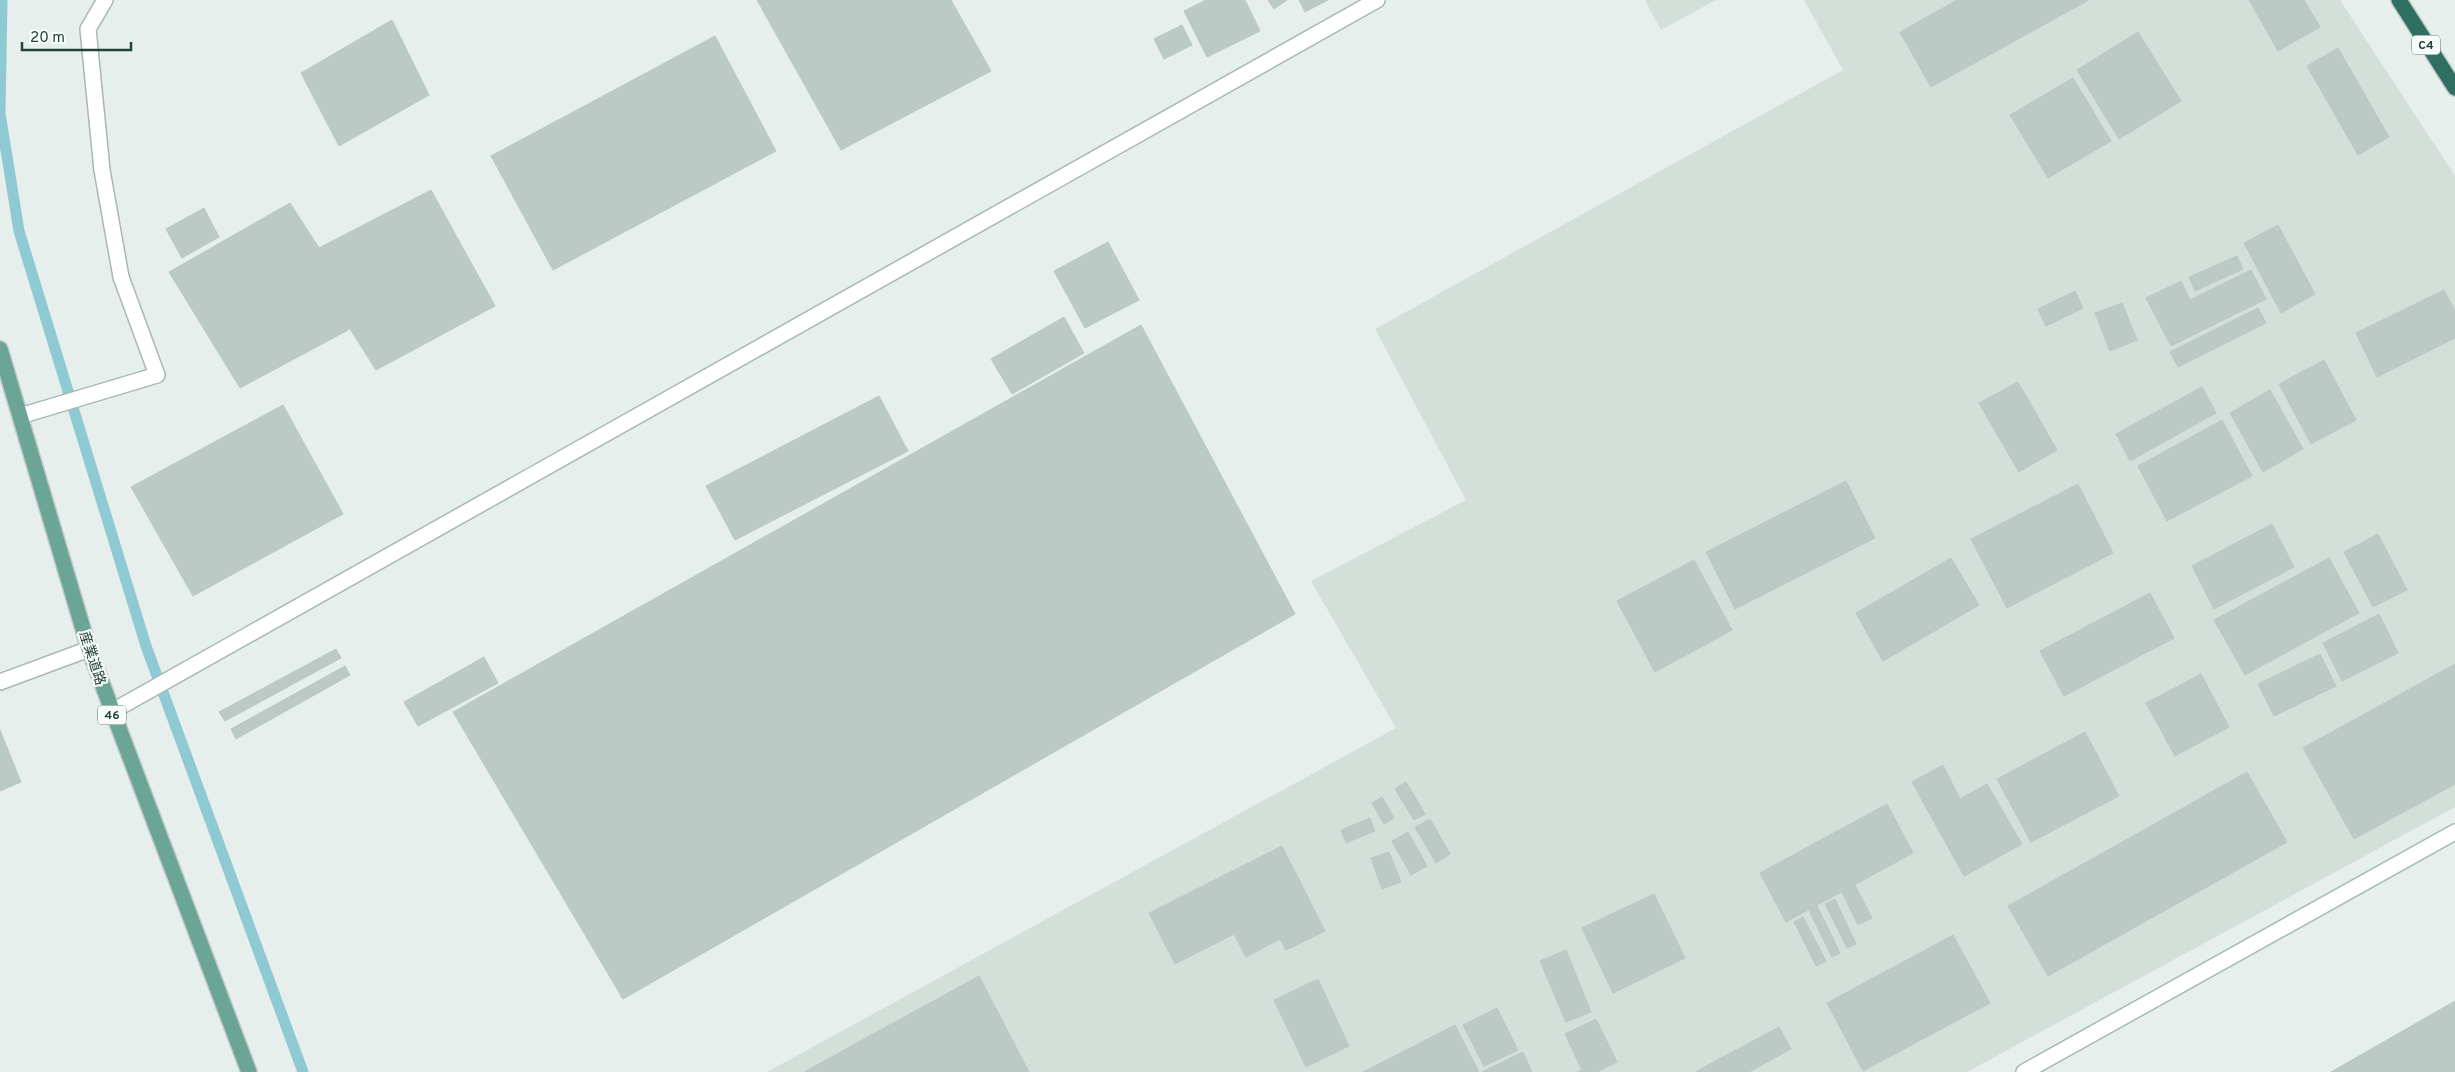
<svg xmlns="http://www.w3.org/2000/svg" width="2455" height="1072" viewBox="0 0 2455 1072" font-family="Overpass,'Noto Sans JP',sans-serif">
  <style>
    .built { fill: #d4dfda }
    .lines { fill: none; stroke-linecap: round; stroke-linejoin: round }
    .stream { stroke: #8ec9d4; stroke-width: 11 }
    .building { fill: #bbcac4; stroke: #b8c9c2 }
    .lane-casing { stroke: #a8b8b2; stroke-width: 18 }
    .street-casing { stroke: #a8b8b2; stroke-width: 18 }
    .secondary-casing { stroke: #a4bbb3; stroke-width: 18 }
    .primary-casing { stroke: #c2cac8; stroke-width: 18 }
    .highway-casing { stroke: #c2cac8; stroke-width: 18 }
    .lane { stroke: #fff; stroke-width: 15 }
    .street { stroke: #fff; stroke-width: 15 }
    .secondary { stroke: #fff; stroke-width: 15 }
    .primary { stroke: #6aa596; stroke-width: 15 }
    .highway { stroke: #2f6f62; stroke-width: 15 }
    .labels { text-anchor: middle; stroke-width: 4.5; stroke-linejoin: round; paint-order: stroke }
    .shield { fill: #f7fbf9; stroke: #637a73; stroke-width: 1 }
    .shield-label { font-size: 12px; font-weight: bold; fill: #24423a }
    .street-label { font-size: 14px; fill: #24423a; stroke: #f7fbf9 }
  </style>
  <rect width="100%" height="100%" fill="#e6efeb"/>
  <g class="built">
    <path d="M1645 0H1716L1661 30Z"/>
    <path d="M1804 0H2340L2455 176V807L1967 1072H767L1396 728 1311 581 1466 500 1375 329 1843 70Z"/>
  </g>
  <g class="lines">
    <path class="stream" d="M2 0 0 113 19 231 146 646 303 1072"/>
  </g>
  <g class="building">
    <path d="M757 0H951L991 71 841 150Z"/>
    <path d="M1206 0H1245L1260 31 1207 57 1184 11Z"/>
    <path d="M1268 0H1287L1274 9Z"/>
    <path d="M1299 0H1328L1305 12Z"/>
    <path d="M1957 0H2089L1931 87 1900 32Z"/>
    <path d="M2249 0H2304L2320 27 2278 51Z"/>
    <path d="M392 20 429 95 339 146 301 73Z"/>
    <path d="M1182 25 1192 45 1164 59 1154 39Z"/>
    <path d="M2138 32 2181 101 2119 139 2077 70Z"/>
    <path d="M715 36 776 151 553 270 491 156Z"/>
    <path d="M2338 48 2389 137 2358 155 2307 66Z"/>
    <path d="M2073 78 2111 141 2048 178 2010 115Z"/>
    <path d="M431 190 495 306 376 370 350 329 240 388 169 272 290 203 319 248Z"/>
    <path d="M204 208 219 237 182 258 166 229Z"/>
    <path d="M2278 225 2315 294 2281 313 2244 243Z"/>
    <path d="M1108 242 1139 300 1085 328 1054 271Z"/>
    <path d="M2237 256 2243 269 2195 291 2189 277Z"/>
    <path d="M2251 270 2266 299 2171 346 2146 298 2181 281 2190 300Z"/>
    <path d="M2444 290 2455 311V338L2377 377 2356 333Z"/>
    <path d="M2075 291 2083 308 2046 326 2038 309Z"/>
    <path d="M2122 303 2137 340 2110 351 2095 313Z"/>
    <path d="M2258 308 2266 323 2178 367 2170 352Z"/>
    <path d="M1064 317 1084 353 1012 394 991 359Z"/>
    <path d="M1141 325 1295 614 623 999 453 712Z"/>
    <path d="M2324 360 2356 420 2311 444 2279 384Z"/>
    <path d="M2018 382 2057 450 2019 472 1979 403Z"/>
    <path d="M2202 387 2216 413 2130 461 2116 434Z"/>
    <path d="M2270 390 2303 449 2263 472 2230 413Z"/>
    <path d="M879 396 908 451 735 540 706 486Z"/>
    <path d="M283 405 343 514 193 596 131 487Z"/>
    <path d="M2222 420 2252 476 2167 521 2138 466Z"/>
    <path d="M1846 481 1875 538 1735 609 1706 552Z"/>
    <path d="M2078 484 2113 553 2007 608 1971 539Z"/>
    <path d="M2272 524 2294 567 2214 609 2192 566Z"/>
    <path d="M2378 534 2407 590 2373 607 2344 552Z"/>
    <path d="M1951 558 1979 605 1883 661 1856 613Z"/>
    <path d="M2329 558 2359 613 2245 675 2214 620Z"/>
    <path d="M1694 560 1732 630 1655 672 1617 601Z"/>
    <path d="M2150 593 2174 638 2064 696 2040 651Z"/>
    <path d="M2379 614 2398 653 2342 681 2323 643Z"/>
    <path d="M336 649 341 658 225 721 219 712Z"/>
    <path d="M2320 654 2336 686 2274 716 2258 684Z"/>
    <path d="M484 657 498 683 418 726 404 702Z"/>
    <path d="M2455 664V784L2354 839 2303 748Z"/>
    <path d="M345 666 350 675 236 739 231 729Z"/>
    <path d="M2201 674 2229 727 2175 756 2146 703Z"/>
    <path d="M0 730 21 782 0 791Z"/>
    <path d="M2085 732 2119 796 2031 842 1997 779Z"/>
    <path d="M1943 765 1960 799 1987 784 2022 844 1964 876 1912 782Z"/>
    <path d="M2247 772 2287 842 2048 976 2008 906Z"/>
    <path d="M1406 782 1425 814 1414 820 1395 789Z"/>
    <path d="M1382 797 1394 818 1384 824 1372 803Z"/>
    <path d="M1887 804 1913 853 1786 922 1760 873Z"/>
    <path d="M1370 818 1375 831 1346 843 1341 830Z"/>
    <path d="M1430 819 1450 854 1436 863 1415 827Z"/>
    <path d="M1408 832 1427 866 1411 875 1392 841Z"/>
    <path d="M1282 846 1325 931 1286 950 1280 939 1246 957 1234 934 1175 964 1149 913Z"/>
    <path d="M1389 852 1401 882 1382 889 1371 858Z"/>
    <path d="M1855 885 1872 918 1858 925 1842 892Z"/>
    <path d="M1654 894 1685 958 1613 993 1582 928Z"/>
    <path d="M1835 899 1856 944 1847 948 1825 904Z"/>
    <path d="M1817 906 1840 953 1832 957 1809 910Z"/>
    <path d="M1803 917 1826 961 1816 966 1794 922Z"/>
    <path d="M1953 935 1990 1003 1863 1071 1827 1003Z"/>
    <path d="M1566 950 1591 1012 1566 1022 1540 961Z"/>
    <path d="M979 976 1029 1072H804Z"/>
    <path d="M1318 979 1349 1046 1306 1067 1274 1000Z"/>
    <path d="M2455 1001V1072H2331Z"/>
    <path d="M1497 1008 1518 1050 1484 1066 1463 1025Z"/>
    <path d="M1596 1019 1617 1062 1597 1072H1577L1582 1070 1565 1034Z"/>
    <path d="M1455 1025 1479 1072H1363Z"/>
    <path d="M1779 1027 1791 1049 1749 1072H1695Z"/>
    <path d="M1523 1052 1532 1072H1482Z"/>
  </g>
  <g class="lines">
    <g class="lane-casing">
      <path id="lane" d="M20 416 157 375 121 277 102 170 88 29 105 0"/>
    </g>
    <g class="street-casing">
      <g id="street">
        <path d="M0 682 89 649"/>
        <path d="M111 712 1377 0"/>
      </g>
    </g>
    <g class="secondary-casing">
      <path id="secondary" d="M2024 1072 2455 832"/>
    </g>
    <g class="primary-casing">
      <path id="primary" d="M0 349 89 649 249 1072"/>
    </g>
    <g class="highway-casing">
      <path id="highway" d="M2399 0 2455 88"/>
    </g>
    <use href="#lane" class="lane"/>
    <use href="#street" class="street"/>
    <use href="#secondary" class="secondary"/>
    <use href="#primary" class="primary"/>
    <use href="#highway" class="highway"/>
  </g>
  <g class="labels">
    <g class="shield">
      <rect x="2412" y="35.5" width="28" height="19" rx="4"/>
      <rect x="98" y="705.5" width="28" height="19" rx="4"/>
    </g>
    <g class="shield-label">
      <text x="2426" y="49">C4</text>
      <text x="112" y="719">46</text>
    </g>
    <g class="street-label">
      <text transform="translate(93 658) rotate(72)" y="5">産業道路</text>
    </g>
  </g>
  <path d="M22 42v8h109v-8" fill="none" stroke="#24423a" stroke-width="2.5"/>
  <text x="30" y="42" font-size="15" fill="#24423a" stroke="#f7fbf9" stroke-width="4" paint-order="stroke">20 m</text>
</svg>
